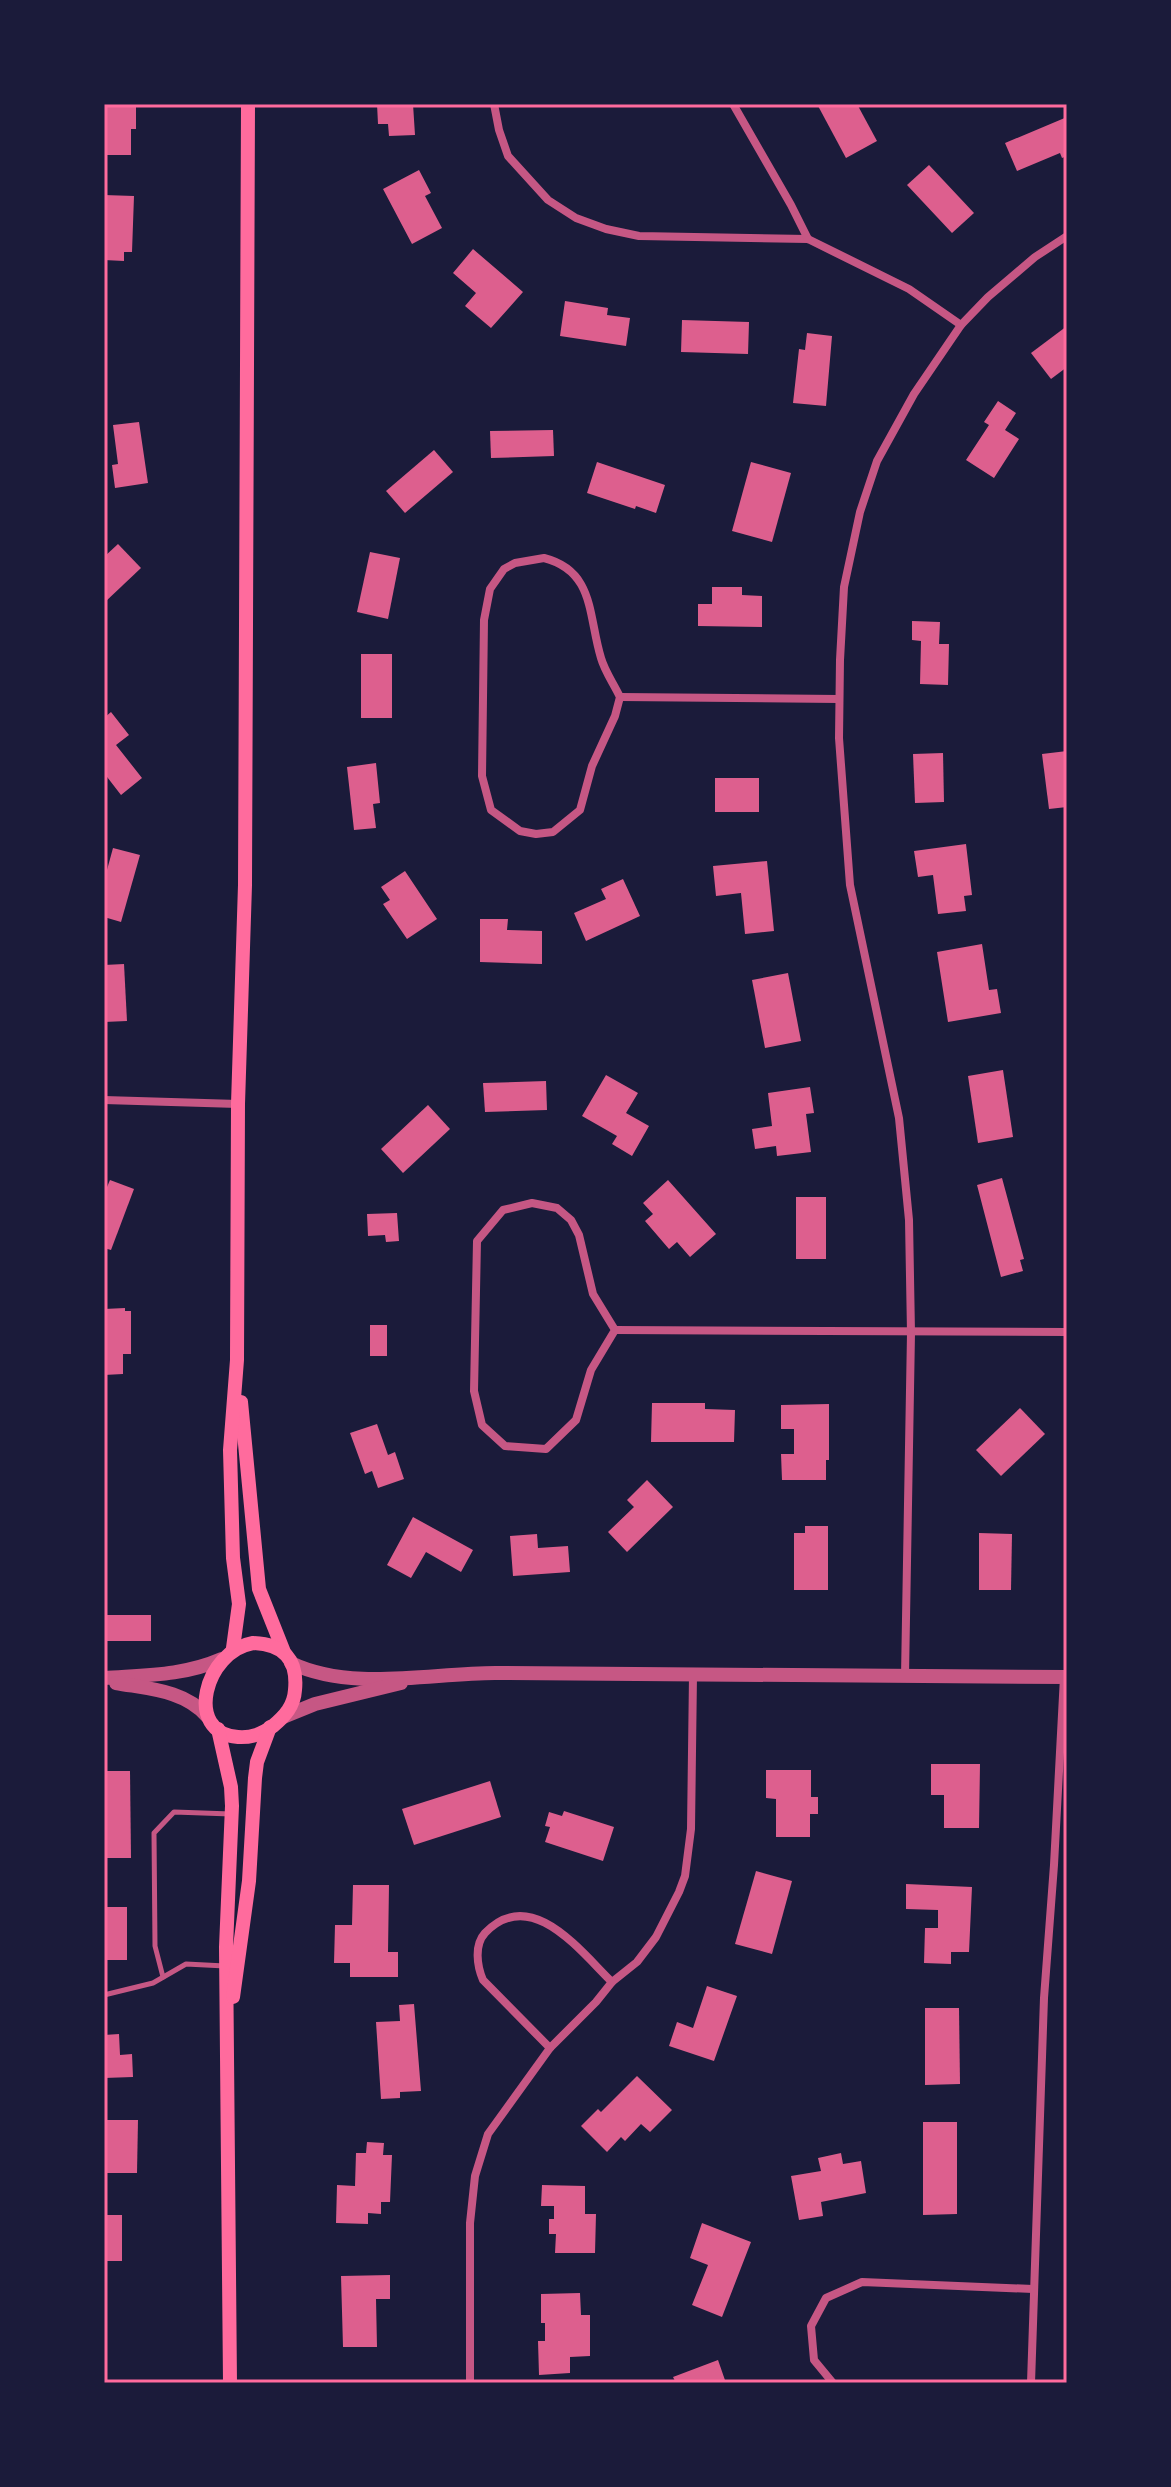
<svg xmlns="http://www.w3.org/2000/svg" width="1171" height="2487" viewBox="0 0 1171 2487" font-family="'Libre Baskerville',serif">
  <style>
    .building { fill: #dd5f8e }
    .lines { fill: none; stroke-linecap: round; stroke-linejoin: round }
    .service { stroke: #c65784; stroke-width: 5 }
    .minor { stroke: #c65784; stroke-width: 8 }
    .tertiary { stroke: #c65784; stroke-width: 14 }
    .secondary { stroke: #ff6b9d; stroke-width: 14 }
    .neatline { fill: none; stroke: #ff6b9d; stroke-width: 3 }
  </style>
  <rect width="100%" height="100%" fill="#1b1b3a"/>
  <g class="building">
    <path d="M104 104H136V129H131V155H104Z"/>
    <path d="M377 104H413L415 135 389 136 388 124H378Z"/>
    <path d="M817 104H857L877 141 846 158Z"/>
    <path d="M1067 117V156L1062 158 1060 153 1017 171 1005 143Z"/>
    <path d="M929 165 974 213 952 233 907 185Z"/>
    <path d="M419 170 431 193 425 196 442 228 412 244 383 189Z"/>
    <path d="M104 195 134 196 132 252H124V261L104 260Z"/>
    <path d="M473 249 523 292 491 328 465 306 476 293 453 273Z"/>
    <path d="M565 301 608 308 607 315 630 318 626 346 560 336Z"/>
    <path d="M682 320 749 322 748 354 681 352Z"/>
    <path d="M1067 326V367L1051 379 1031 353Z"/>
    <path d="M807 333 832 336 826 406 793 403 799 349 805 350Z"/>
    <path d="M998 401 1016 413 1005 430 1019 439 994 478 966 460 989 425 984 422Z"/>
    <path d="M139 422 148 483 115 488 112 465 118 464 113 425Z"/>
    <path d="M553 430 554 456 491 458 490 431Z"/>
    <path d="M434 450 453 472 405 513 386 491Z"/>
    <path d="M597 462 665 485 656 513 636 506 635 509 587 493Z"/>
    <path d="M751 462 791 473 772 542 732 531Z"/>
    <path d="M118 544 141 568 104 603V557Z"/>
    <path d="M370 552 400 558 388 619 357 612Z"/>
    <path d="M712 587H742V595L762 596V627L698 626V604H712Z"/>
    <path d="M912 621 940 622 939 644H949L948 685 920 684 921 641 912 640Z"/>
    <rect x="361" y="654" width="31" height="64"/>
    <path d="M111 712 129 735 116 745 142 778 121 795 104 773V718Z"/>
    <path d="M1067 751V807L1049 809 1042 754Z"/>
    <path d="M943 753 944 802 915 803 913 754Z"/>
    <path d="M376 763 380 803 373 804 376 828 354 830 347 767Z"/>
    <rect x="715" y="778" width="44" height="34"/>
    <path d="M966 844 972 895 964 896 966 911 938 914 933 875 918 877 914 851Z"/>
    <path d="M113 848 140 855 121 922 104 917V881Z"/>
    <path d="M767 861 774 931 745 934 741 893 716 896 713 866Z"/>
    <path d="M405 871 437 919 407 939 383 904 390 900 381 887Z"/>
    <path d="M623 879 640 916 586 941 574 913 606 899 601 889Z"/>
    <path d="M480 919H508L507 930 542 931V964L480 962Z"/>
    <path d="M982 944 989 990 997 989 1001 1013 948 1022 937 952Z"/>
    <path d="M124 964 127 1021 104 1022V965Z"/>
    <path d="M788 973 801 1041 765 1048 752 980Z"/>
    <path d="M1003 1070 1013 1137 978 1143 968 1076Z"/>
    <path d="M606 1075 638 1093 626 1113 649 1126 632 1156 612 1144 617 1136 582 1116Z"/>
    <path d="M546 1081 547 1110 485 1112 483 1083Z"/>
    <path d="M810 1087 814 1113 806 1114 811 1152 777 1156 776 1146 755 1149 752 1129 772 1126 768 1093Z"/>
    <path d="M428 1105 450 1129 403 1173 381 1149Z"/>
    <path d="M1002 1178 1024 1259 1020 1260 1023 1271 1001 1277 977 1185Z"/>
    <path d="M110 1180 134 1189 111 1250 104 1248V1194Z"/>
    <path d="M668 1180 716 1234 690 1257 677 1242 669 1249 645 1221 653 1214 643 1203Z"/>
    <rect x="796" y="1197" width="30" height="62"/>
    <path d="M397 1213 399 1241 386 1242 385 1235 368 1236 367 1214Z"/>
    <path d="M125 1308V1311H131V1354H123V1374L104 1375V1309Z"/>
    <rect x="370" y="1325" width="17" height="31"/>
    <path d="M652 1403H705V1409L735 1410 734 1442H651Z"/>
    <path d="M829 1404V1460H826V1480H782L781 1454H794V1429H781V1405Z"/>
    <path d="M1020 1408 1045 1434 1001 1476 976 1450Z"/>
    <path d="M377 1424 388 1455 395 1452 404 1479 378 1488 372 1471 365 1474 350 1433Z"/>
    <path d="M647 1480 673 1507 627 1552 608 1532 634 1507 627 1500Z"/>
    <path d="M413 1517 473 1550 461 1572 426 1552 411 1578 387 1565Z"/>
    <path d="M805 1526H828V1590H794V1533H805Z"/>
    <path d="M979 1533 1012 1534 1011 1590H979Z"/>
    <path d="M537 1534 538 1548 568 1546 570 1572 513 1576 510 1536Z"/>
    <rect x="104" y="1615" width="47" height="26"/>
    <path d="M931 1764H980L979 1828H944V1795H931Z"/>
    <path d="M766 1770H811V1797H818V1814H810V1837H776V1799L766 1798Z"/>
    <path d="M104 1771H130L131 1858H104Z"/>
    <path d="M490 1781 501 1817 414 1845 402 1809Z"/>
    <path d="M564 1811 614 1827 603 1861 545 1842 550 1827 545 1826 549 1812 562 1816Z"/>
    <path d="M756 1871 792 1881 772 1954 735 1944Z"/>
    <path d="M906 1884 972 1887 969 1952H951V1964L924 1963 925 1928H938V1910L906 1909Z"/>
    <path d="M353 1885H389L388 1952H398V1977H350V1963H334L335 1925H352Z"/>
    <path d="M104 1907H127V1960H105Z"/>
    <path d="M707 1986 737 1996 714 2061 669 2046 677 2022 693 2028Z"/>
    <path d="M414 2004 421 2091 400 2092V2098L381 2099 376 2022 400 2021 399 2005Z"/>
    <path d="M925 2008H959L960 2084 925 2085Z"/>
    <path d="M119 2034 120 2055 132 2054 133 2077 104 2078V2035Z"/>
    <path d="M637 2076 672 2110 650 2132 641 2124 625 2141 621 2137 607 2152 581 2126 598 2109 601 2112Z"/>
    <path d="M106 2120H138L137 2173H106Z"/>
    <path d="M923 2122H957V2214L923 2215Z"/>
    <path d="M367 2142 384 2143 383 2155H392L390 2202H381V2214L368 2213V2224L336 2223 337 2185 355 2186 356 2153H366Z"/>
    <path d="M841 2153 843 2164 861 2161 866 2193 821 2202 823 2216 799 2220 791 2176 821 2171 818 2158Z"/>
    <path d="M542 2185 585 2186V2214H596L595 2253H555L556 2234H549V2219H554V2206H541Z"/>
    <rect x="104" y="2215" width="18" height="46"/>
    <path d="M702 2223 751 2242 722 2317 692 2305 708 2265 690 2258Z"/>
    <path d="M390 2275V2299H376L377 2347H343L341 2276Z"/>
    <path d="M580 2293 581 2315H590V2356L570 2357V2373L539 2375 538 2341H545V2323H541V2294Z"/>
    <path d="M718 2360 726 2383H676L673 2377Z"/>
  </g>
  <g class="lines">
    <g class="service">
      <path d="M163 1977 155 1946 154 1833 174 1812 231 1814"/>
      <path d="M104 1995 153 1983 186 1964 225 1966"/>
    </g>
    <g class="minor">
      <path d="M494 104 499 130 508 156 548 200 576 218 606 229 639 236 808 239 909 289 961 325"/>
      <path d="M733 104 791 205 808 239"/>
      <path d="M544 558C595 571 588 616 601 658 605 672 614 684 620 697L615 716 592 766 580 810 553 832 536 834 520 831 491 810 482 776 484 620 490 589 504 569 515 563Z"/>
      <path d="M620 697 839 699"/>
      <path d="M104 1100 238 1104"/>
      <path d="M532 1203 557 1208 571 1220 579 1235 593 1294 615 1330 591 1370 576 1420 546 1449 505 1446 482 1425 474 1391 477 1241 503 1210Z"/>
      <path d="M615 1330 1067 1332"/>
      <path d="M905 1676 911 1333 909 1220 899 1118 850 885 839 738 840 660 844 587 860 512 877 461 914 394 961 325 988 297 1035 257 1067 236"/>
      <path d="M550 2048 483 1980C477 1966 474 1945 485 1933 531 1885 580 1951 612 1982"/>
      <path d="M470 2383V2223L475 2176 488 2134 550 2048 596 2002 612 1982 637 1962 656 1937 679 1892 685 1876 691 1829 693 1675"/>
      <path d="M833 2383 814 2360 811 2326 826 2298 862 2282 1033 2289"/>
      <path d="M1031 2383 1044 1998 1054 1865 1064 1677"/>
    </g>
    <g class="tertiary">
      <path d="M291 1663C352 1692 430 1673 495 1673 686 1675 877 1677 1067 1677"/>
      <path d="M104 1678C145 1675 183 1676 222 1659"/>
      <path d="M116 1683C149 1689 184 1690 207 1716"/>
      <path d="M283 1717 315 1704 401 1683"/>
    </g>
    <g class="secondary">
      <path d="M241 1402 259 1589 284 1652"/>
      <path d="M253 1643C283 1644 298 1659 295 1690 294 1706 285 1716 273 1726 262 1734 252 1738 238 1737 183 1733 205 1651 253 1643Z"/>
      <path d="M233 1648 239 1604 233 1558 230 1450 237 1360 238 1104 245 885 248 104"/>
      <path d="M218 1729 231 1787 232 1806 226 1947 230 2383"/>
      <path d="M233 1997 249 1881 255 1778 257 1762 270 1727"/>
    </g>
  </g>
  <rect width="1171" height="2487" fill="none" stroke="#1b1b3a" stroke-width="212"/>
  <rect x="106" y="106" width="959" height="2275" class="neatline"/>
</svg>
